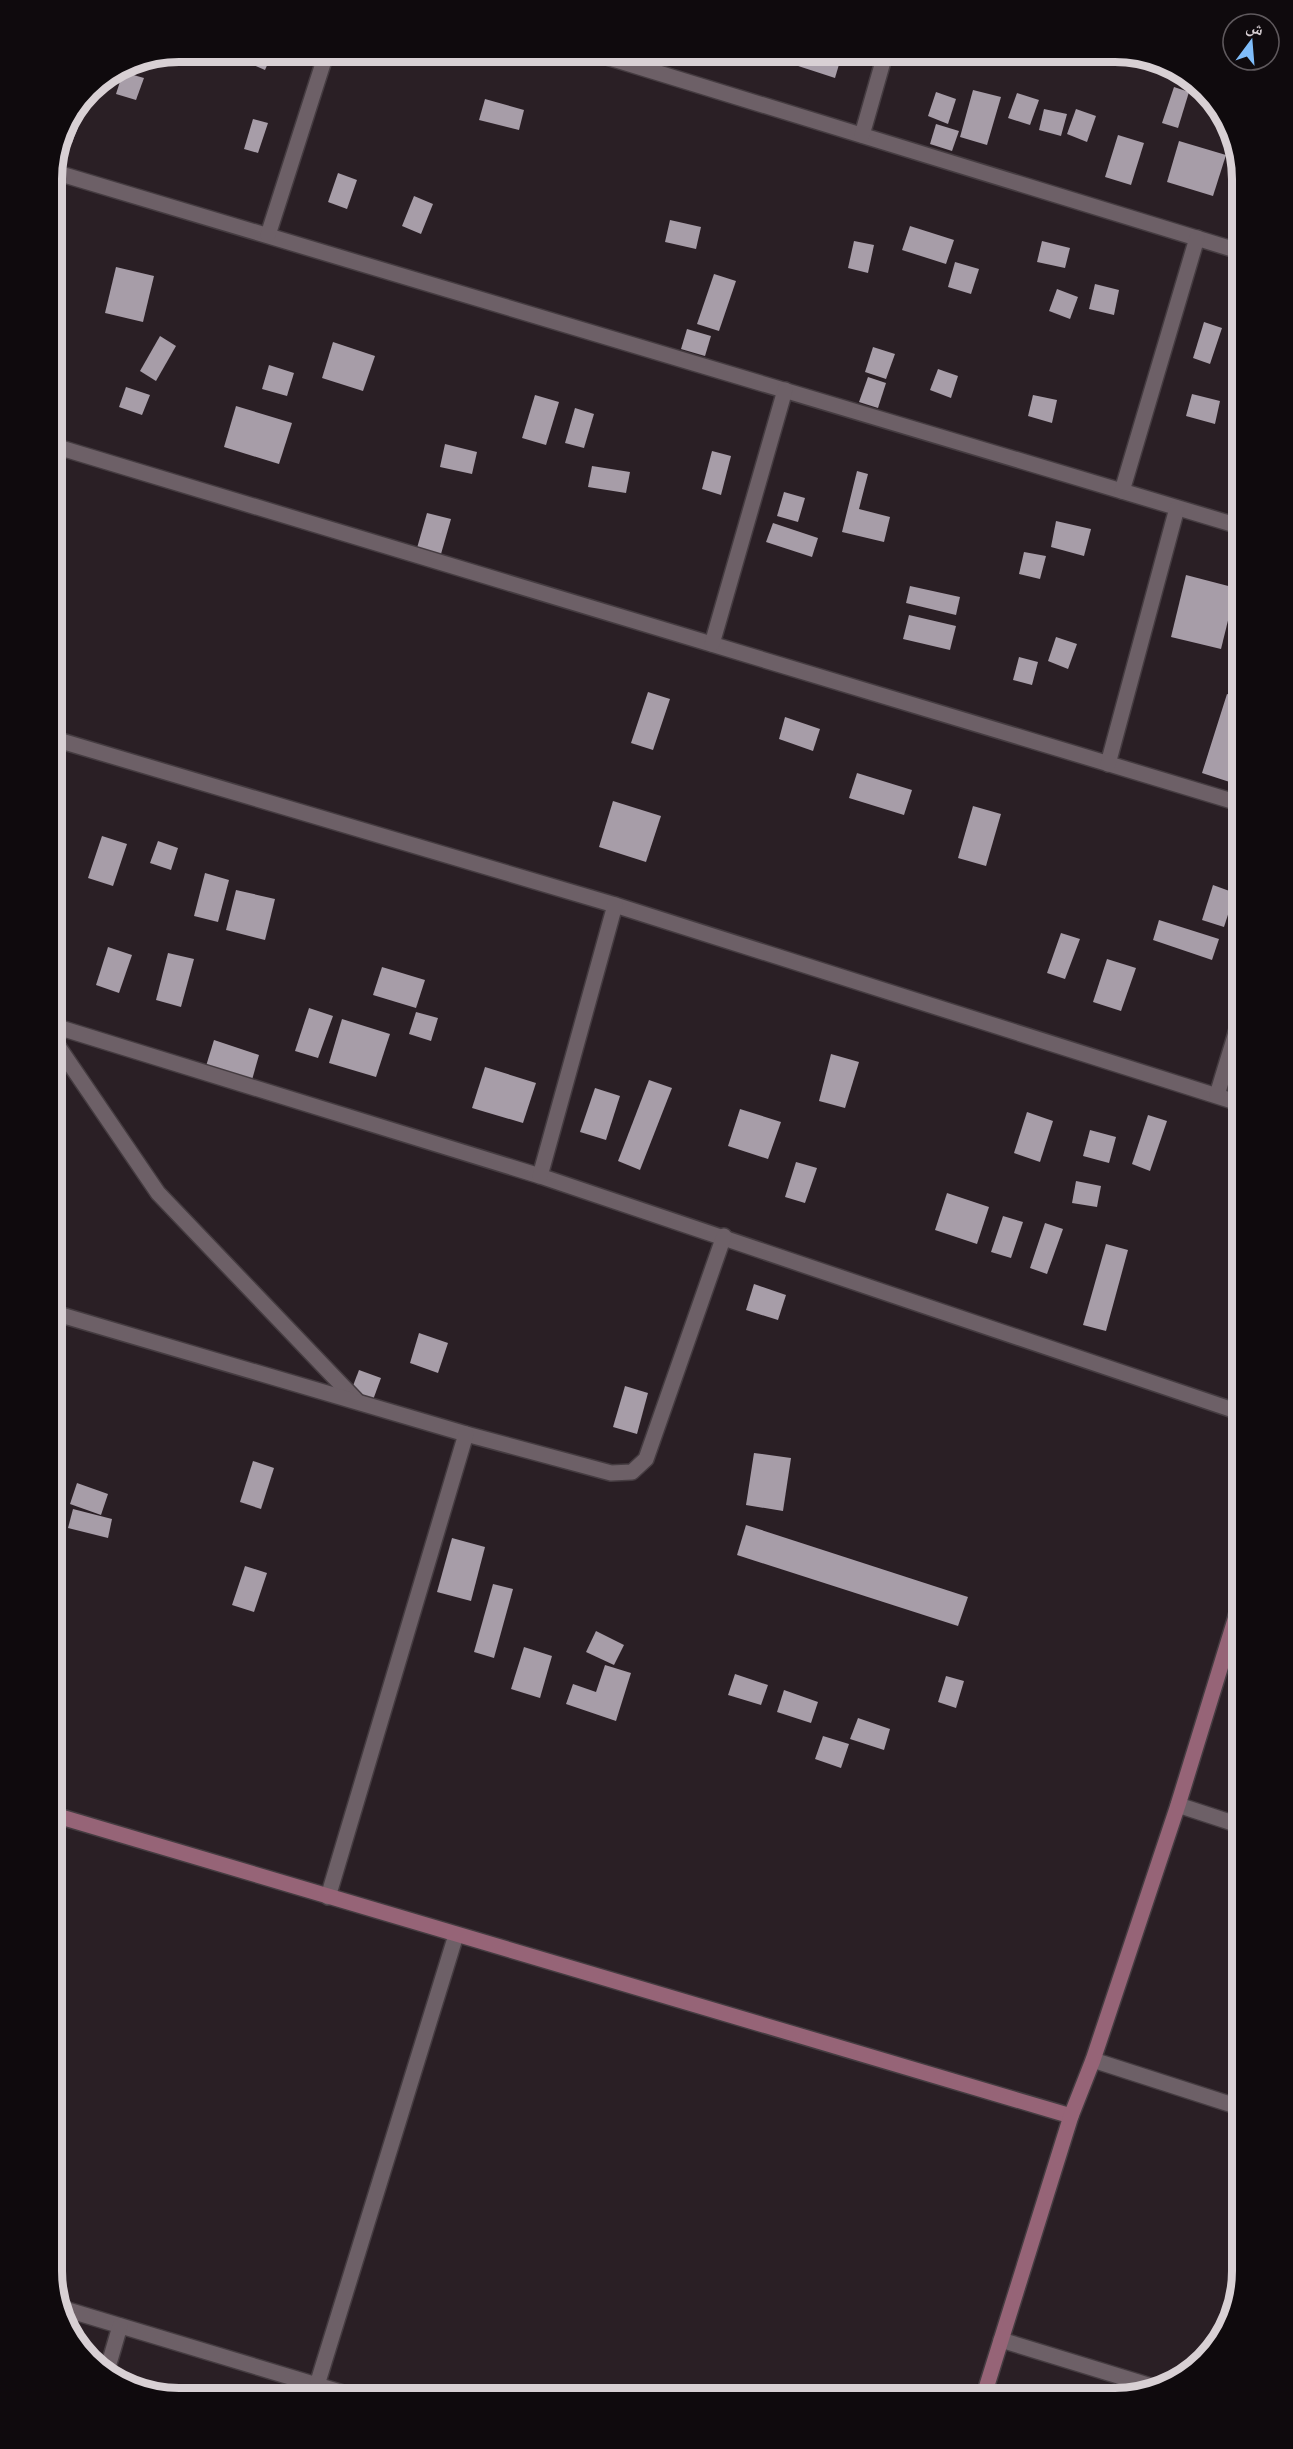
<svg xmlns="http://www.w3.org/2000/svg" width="1293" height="2449" viewBox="0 0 1293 2449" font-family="'Times New Roman','Noto Naskh Arabic',serif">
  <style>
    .building { fill: #a79da8 }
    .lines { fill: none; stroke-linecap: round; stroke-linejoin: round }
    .street-casing { stroke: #453c41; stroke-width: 18 }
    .secondary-casing { stroke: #453c41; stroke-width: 18 }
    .street { stroke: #6d6067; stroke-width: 15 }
    .secondary { stroke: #966477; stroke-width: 15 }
    .rim { fill: none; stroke: #d8d0d4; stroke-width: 8 }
  </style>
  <rect width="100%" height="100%" fill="#2a1f25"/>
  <g class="building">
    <path d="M221 51H272L273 52 265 70Z"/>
    <path d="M793 51H843L835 78 789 63Z"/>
    <path d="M1131 54 1178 72V76L1129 64Z"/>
    <path d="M123 72 144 78 136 100 116 94Z"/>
    <path d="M1174 87 1189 92 1178 128 1162 123Z"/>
    <path d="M973 90 1001 97 987 145 960 137Z"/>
    <path d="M936 92 956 99 948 124 928 116Z"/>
    <path d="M1017 93 1039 100 1030 125 1008 118Z"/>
    <path d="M485 99 524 110 519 130 479 120Z"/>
    <path d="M79 103 86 106 72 143 59 138 61 129Z"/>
    <path d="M1044 109 1067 114 1061 136 1039 130Z"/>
    <path d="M1076 109 1096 116 1087 142 1067 134Z"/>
    <path d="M253 119 268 123 258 153 244 149Z"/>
    <path d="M936 124 959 131 952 151 930 144Z"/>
    <path d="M1232 129 1235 143 1229 141Z"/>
    <path d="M1118 135 1144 143 1131 185 1105 177Z"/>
    <path d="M1179 141 1226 155 1213 196 1167 182Z"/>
    <path d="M338 173 357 180 347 209 328 202Z"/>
    <path d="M414 196 433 204 421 234 402 226Z"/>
    <path d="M670 220 701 227 696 249 665 242Z"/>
    <path d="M910 226 954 240 946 264 902 250Z"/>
    <path d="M854 241 874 245 868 273 848 268Z"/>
    <path d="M1042 241 1070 248 1065 268 1037 262Z"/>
    <path d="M955 262 979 269 971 294 948 287Z"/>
    <path d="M116 267 154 276 143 322 105 313Z"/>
    <path d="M714 274 736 281 719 331 697 324Z"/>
    <path d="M1235 283 1242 284V319L1229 317Z"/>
    <path d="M1095 284 1119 290 1114 315 1089 309Z"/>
    <path d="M1057 289 1078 297 1070 319 1049 311Z"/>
    <path d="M1204 322 1222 328 1210 364 1193 358Z"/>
    <path d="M687 329 711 336 705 356 681 349Z"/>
    <path d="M160 336 176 346 156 381 140 371Z"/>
    <path d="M333 342 375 356 363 391 322 378Z"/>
    <path d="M873 347 895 354 886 379 865 372Z"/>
    <path d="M269 365 294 373 287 396 262 389Z"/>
    <path d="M938 369 958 376 951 398 930 390Z"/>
    <path d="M868 377 886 383 878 408 859 402Z"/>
    <path d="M126 387 150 395 142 415 119 407Z"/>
    <path d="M1192 394 1220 401 1215 424 1186 416Z"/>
    <path d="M535 395 559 402 546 445 522 438Z"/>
    <path d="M1033 395 1057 400 1052 423 1028 416Z"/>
    <path d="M236 406 292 423 279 464 224 447Z"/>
    <path d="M1240 406 1242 407V431L1233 428Z"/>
    <path d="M575 408 594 414 584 448 565 443Z"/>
    <path d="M445 444 477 452 472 474 440 467Z"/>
    <path d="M712 451 731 456 721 495 702 489Z"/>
    <path d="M592 466 630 472 626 493 588 487Z"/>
    <path d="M857 471 868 474 859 509 890 517 884 542 842 532Z"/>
    <path d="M784 492 805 498 798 522 777 516Z"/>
    <path d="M427 513 451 519 441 554 417 548Z"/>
    <path d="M1056 521 1091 529 1084 556 1051 547Z"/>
    <path d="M773 523 818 538 812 557 766 542Z"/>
    <path d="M1024 552 1046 556 1040 579 1019 574Z"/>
    <path d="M1186 575 1236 588 1221 649 1171 637Z"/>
    <path d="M910 586 960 597 956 615 906 603Z"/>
    <path d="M909 615 956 626 950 650 903 639Z"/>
    <path d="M1056 637 1077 644 1068 669 1048 661Z"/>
    <path d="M1019 657 1038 662 1032 685 1013 680Z"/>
    <path d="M648 692 670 699 653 750 631 743Z"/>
    <path d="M1227 694 1242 699V729L1236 749 1242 751V786L1202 773Z"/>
    <path d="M785 717 820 729 813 751 779 739Z"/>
    <path d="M857 773 912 790 904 815 849 798Z"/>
    <path d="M613 801 661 816 646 862 599 847Z"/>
    <path d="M973 806 1001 814 986 866 958 858Z"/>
    <path d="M51 818 59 820 52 844H51Z"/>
    <path d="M102 836 127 844 113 886 88 878Z"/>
    <path d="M158 841 178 848 171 870 150 863Z"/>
    <path d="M205 873 229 880 218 922 194 916Z"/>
    <path d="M51 879 65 883 58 905 51 902Z"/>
    <path d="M1213 885 1235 893 1224 927 1202 920Z"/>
    <path d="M236 890 275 899 265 940 226 930Z"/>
    <path d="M1159 920 1219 939 1212 960 1153 940Z"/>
    <path d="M1061 933 1080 939 1065 979 1047 973Z"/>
    <path d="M51 935 66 940 52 984H51Z"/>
    <path d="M108 947 132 955 119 993 96 985Z"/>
    <path d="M168 953 194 959 181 1007 156 1000Z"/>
    <path d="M1107 959 1136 968 1121 1011 1093 1002Z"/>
    <path d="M382 967 425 980 416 1008 373 995Z"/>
    <path d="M309 1008 333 1016 318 1058 295 1051Z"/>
    <path d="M416 1012 438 1018 431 1041 409 1034Z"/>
    <path d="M342 1019 390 1034 376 1077 329 1063Z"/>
    <path d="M214 1040 259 1055 252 1080 206 1066Z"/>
    <path d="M831 1054 859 1062 845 1108 819 1101Z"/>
    <path d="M485 1067 536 1083 523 1123 472 1108Z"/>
    <path d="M649 1080 672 1088 640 1170 618 1161Z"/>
    <path d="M595 1088 620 1096 606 1140 580 1132Z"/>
    <path d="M740 1109 781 1122 768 1159 728 1146Z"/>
    <path d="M1027 1112 1053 1121 1040 1162 1014 1153Z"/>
    <path d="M1148 1115 1167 1121 1150 1171 1132 1164Z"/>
    <path d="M1090 1130 1116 1137 1109 1163 1083 1156Z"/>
    <path d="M796 1162 817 1168 805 1203 785 1197Z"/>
    <path d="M1076 1181 1101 1186 1097 1207 1072 1203Z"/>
    <path d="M947 1193 989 1207 977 1244 935 1230Z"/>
    <path d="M1003 1216 1023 1222 1011 1258 991 1252Z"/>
    <path d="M1045 1223 1063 1229 1047 1274 1030 1268Z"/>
    <path d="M1106 1244 1128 1250 1106 1331 1083 1325Z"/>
    <path d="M754 1284 786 1295 778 1320 746 1310Z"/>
    <path d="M419 1333 448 1343 438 1373 410 1363Z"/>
    <path d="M359 1370 381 1378 373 1400 351 1391Z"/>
    <path d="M625 1386 648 1393 637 1434 613 1427Z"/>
    <path d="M754 1453 791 1458 783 1511 746 1505Z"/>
    <path d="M253 1461 274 1468 261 1509 240 1502Z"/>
    <path d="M77 1483 108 1494 101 1515 70 1504Z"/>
    <path d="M73 1509 112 1519 108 1538 68 1528Z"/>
    <path d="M746 1525 968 1597 958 1626 737 1555Z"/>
    <path d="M452 1538 485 1547 471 1601 437 1592Z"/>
    <path d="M245 1566 267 1573 254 1612 232 1605Z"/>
    <path d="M493 1584 513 1589 494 1658 474 1652Z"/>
    <path d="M596 1631 624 1645 614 1665 586 1652Z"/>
    <path d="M524 1647 552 1656 540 1698 511 1689Z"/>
    <path d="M605 1665 631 1673 616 1721 566 1704 573 1684 596 1692Z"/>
    <path d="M735 1674 768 1685 761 1705 728 1695Z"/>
    <path d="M946 1676 964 1681 956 1708 938 1702Z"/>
    <path d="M784 1690 818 1702 811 1723 777 1712Z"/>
    <path d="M858 1718 890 1729 884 1750 850 1739Z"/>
    <path d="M823 1736 849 1744 841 1768 815 1759Z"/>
  </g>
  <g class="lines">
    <g class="street-casing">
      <g id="street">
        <path d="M587 51 1242 252"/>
        <path d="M862 135 886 51"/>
        <path d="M51 171 1242 527"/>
        <path d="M268 235 327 51"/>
        <path d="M51 445 1242 804"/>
        <path d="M1122 491 1197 238"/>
        <path d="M712 644 785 390"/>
        <path d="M51 738 615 905 1242 1104"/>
        <path d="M1108 764 1177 508"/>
        <path d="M51 1025 540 1176 1242 1413"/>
        <path d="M51 1036 158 1193 356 1400"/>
        <path d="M1217 1095 1242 1013"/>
        <path d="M540 1176 615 905"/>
        <path d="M51 1312 466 1434 611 1473 632 1472 646 1459 724 1236"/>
        <path d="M1178 1805 1242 1826"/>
        <path d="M328 1897 466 1434"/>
        <path d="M1093 2060 1242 2108"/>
        <path d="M58 2307 360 2398"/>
        <path d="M1001 2340 1161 2389"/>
        <path d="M106 2374 120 2326"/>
        <path d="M317 2385 456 1935"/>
      </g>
    </g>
    <g class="secondary-casing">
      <g id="secondary">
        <path d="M51 1814 1071 2116"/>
        <path d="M983 2398 1071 2116 1093 2060 1178 1805 1242 1597"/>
      </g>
    </g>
    <use href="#street" class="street"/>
    <use href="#secondary" class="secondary"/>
  </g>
  <path d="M0 0H1293V2449H0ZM179 62H1115A117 117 0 0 1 1232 179V2271A117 117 0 0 1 1115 2388H179A117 117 0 0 1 62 2271V179A117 117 0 0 1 179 62Z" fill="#0f0a0d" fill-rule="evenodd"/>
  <path class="rim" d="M179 62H1115A117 117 0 0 1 1232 179V2271A117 117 0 0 1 1115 2388H179A117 117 0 0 1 62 2271V179A117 117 0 0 1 179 62Z"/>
  <g transform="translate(1251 42) rotate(16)"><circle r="28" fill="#0f0a0d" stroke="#5f595d" stroke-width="1.5"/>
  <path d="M0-4.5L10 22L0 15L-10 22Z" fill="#7fbdfa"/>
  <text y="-9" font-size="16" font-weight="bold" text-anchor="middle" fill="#d8d0d4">ش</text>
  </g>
</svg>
